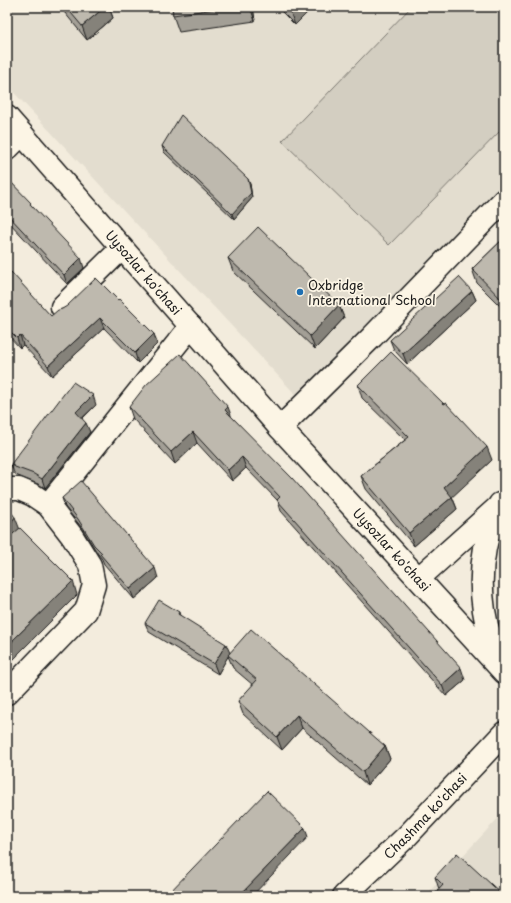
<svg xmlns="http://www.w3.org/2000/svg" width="511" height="903" viewBox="0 0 511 903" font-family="'Playpen Sans',sans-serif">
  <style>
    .built { fill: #e3ddcf }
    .pitch { fill: #d3cec1; stroke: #78756e }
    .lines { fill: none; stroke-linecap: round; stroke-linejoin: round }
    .minor-casing { stroke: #1c1c1c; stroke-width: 25 }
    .major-casing { stroke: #1c1c1c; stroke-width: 25 }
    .minor { stroke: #fcf5e5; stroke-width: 22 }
    .major { stroke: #fcf5e5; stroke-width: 22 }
    .wall { fill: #a39f96; stroke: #1c1c1c }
    .shaded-wall { fill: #85827a; stroke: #1c1c1c }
    .building { fill: #beb9ae; stroke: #1c1c1c }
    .poi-dot { fill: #1f6fb2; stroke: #fcf5e5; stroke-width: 1.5 }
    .labels { text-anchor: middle; stroke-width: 3.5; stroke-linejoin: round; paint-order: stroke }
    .street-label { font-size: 13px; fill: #1c1c1c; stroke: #fcf5e5 }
    .poi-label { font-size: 13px; fill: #1c1c1c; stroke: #fcf5e5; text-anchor: start }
  </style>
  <rect width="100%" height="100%" fill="#f3ecdd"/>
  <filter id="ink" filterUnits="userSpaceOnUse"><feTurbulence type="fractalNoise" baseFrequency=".025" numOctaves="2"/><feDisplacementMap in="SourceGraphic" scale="8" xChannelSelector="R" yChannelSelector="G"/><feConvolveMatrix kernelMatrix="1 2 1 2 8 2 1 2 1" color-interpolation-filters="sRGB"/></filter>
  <g filter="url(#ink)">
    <g class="built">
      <path d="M7 7H504V189L296 395 7 85Z"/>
      <path d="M504 812V896H425Z"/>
    </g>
    <path class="pitch" d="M411 7H504V127L389 245 282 141Z"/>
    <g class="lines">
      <g class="minor-casing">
        <g id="minor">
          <path d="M7 149 22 134"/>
          <path d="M62 307 122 248"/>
          <path d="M280 428 372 337 504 200"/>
          <path d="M7 489H19L33 495 48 505 72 536 90 565 94 585 86 611 7 693"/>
          <path d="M500 504C495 518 488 533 485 548 477 589 484 632 503 669"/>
          <path d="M48 505 191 326"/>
          <path d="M419 578 497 508"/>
          <path id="s1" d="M344 896 408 835 504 733"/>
        </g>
      </g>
      <g class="major-casing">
        <g id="major">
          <path id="s2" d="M7 117 280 428 504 672"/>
        </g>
      </g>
      <use href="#minor" class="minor"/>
      <use href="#major" class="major"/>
    </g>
    <g class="wall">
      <path d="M60 7H109L113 18 87 40Z"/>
      <path d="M172 7H253L255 21 179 32 173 15Z"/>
      <path d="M277 7H313L295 25Z"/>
      <path d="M162 146 250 184 252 198 234 219 164 152Z"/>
      <path d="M7 178 32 206 84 268 67 284 7 220Z"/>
      <path d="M504 238V310L477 283 472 269Z"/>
      <path d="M228 258 339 305 344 318 315 349 233 271Z"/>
      <path d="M7 276 51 316 62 309 118 300 154 334 157 344 138 363 104 328 52 376 23 345 20 348 7 334Z"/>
      <path d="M472 291 476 300 407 364 394 350 390 340Z"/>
      <path d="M504 372V389L502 386 498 377Z"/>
      <path d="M358 385 492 460 452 496 457 509 414 546 366 489 361 476 405 440 362 398Z"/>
      <path d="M96 405 82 419 90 432 45 488 38 484 18 476 14 473 11 464Z"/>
      <path d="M129 407 231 416 465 680 446 696 281 511 278 501 246 468 232 481 197 443 175 464 133 419Z"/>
      <path d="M62 498 158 578 134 599 104 564 102 559 98 554 82 528 65 507Z"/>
      <path d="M179 612 180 616 229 653 385 746 390 759 367 785 302 728 282 750 243 714 238 701 253 685 233 668 228 656 218 674 149 632 145 623Z"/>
      <path d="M435 877 504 896 439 889Z"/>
    </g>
    <g class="shaded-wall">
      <path d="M105 7H109L113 18 87 40 82 26Z"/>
      <path d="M250 7H253L255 21Z"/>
      <path d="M291 7H313L295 25 289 9Z"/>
      <path d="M248 179 250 184 252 198 234 219 232 214Z"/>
      <path d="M81 258 84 268 67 284 64 275Z"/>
      <path d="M472 291 476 300 407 364 403 354Z"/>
      <path d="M339 305 344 318 315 349 310 336Z"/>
      <path d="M100 318 104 328 52 376 48 366Z"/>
      <path d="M154 334 157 344 138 363 135 353Z"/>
      <path d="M20 335 23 345 20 348 17 338Z"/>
      <path d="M93 395 96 405 79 421 76 412Z"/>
      <path d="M228 407 232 418 225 410Z"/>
      <path d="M86 423 90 432 45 488 42 479Z"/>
      <path d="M193 432 197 443 175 464 171 452Z"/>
      <path d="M487 447 492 460 449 500 444 487Z"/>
      <path d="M242 457 246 468 232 481 228 470Z"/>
      <path d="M452 497 457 509 414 546 409 533Z"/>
      <path d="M15 517 20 530 7 549V528Z"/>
      <path d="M155 568 158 578 134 599 130 589Z"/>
      <path d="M73 581 77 595 18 654V655L7 666V647L13 640Z"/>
      <path d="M226 644 230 653 218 674 214 664Z"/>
      <path d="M461 668 465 680 446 696 442 685Z"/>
      <path d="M297 715 302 728 282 750 277 737Z"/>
      <path d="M385 746 390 759 367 785 363 772Z"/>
      <path d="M305 828 308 837 252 896H239Z"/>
    </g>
    <g class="building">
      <path d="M66 7H105L82 26Z"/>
      <path d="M172 7H229L173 15Z"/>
      <path d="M181 115 248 179 251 193 232 214 162 146Z"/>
      <path d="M7 178 31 203 30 204 81 258 64 275 7 214Z"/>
      <path d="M258 227 339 305 310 336 228 258Z"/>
      <path d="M504 238V302L472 269Z"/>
      <path d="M11 272 51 316 58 310 62 309 67 306 96 278 118 300 119 299 154 334 135 353 100 318 48 366 20 335 17 338 7 328V276Z"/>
      <path d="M459 277 472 291 403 354 390 340Z"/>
      <path d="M391 352 444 404 446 403 487 447 444 487 452 497 409 533 361 476 409 437 358 385Z"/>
      <path d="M180 354 228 407 225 410 292 478 461 668 442 685 277 500 280 497 242 457 228 470 193 432 171 452 129 407 146 385Z"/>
      <path d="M504 372V384L498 377Z"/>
      <path d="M73 382 93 395 76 412 86 423 42 479 34 474 15 467 11 464Z"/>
      <path d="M81 481 155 568 130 589 100 554 102 553 94 545 78 519 62 498Z"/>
      <path d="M7 507 15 517 7 528Z"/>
      <path d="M20 528 73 581 13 640V641L7 647V539Z"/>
      <path d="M159 600 179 612 178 614 226 644 214 664 145 623Z"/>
      <path d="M251 629 385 746 363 772 297 715 277 737 238 701 257 680 228 655Z"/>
      <path d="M267 791 305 828 239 896H166Z"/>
      <path d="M457 853 504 896H433L443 885 435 877Z"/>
    </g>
  </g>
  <circle class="poi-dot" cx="300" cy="292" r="4"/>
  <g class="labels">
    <g class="street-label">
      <text dy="5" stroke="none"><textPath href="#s2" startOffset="207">Uysozlar ko'chasi</textPath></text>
      <text dy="5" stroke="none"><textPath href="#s2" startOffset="579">Uysozlar ko'chasi</textPath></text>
      <text dy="5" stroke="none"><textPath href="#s1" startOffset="114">Chashma ko'chasi</textPath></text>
    </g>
    <g class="poi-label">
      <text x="308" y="290">Oxbridge<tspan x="308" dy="15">International School</tspan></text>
    </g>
  </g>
  <rect width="511" height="903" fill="none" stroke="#fcf5e5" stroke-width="24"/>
  <rect x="12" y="12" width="487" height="879" fill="none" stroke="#1c1c1c" stroke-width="1.5" filter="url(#ink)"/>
</svg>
